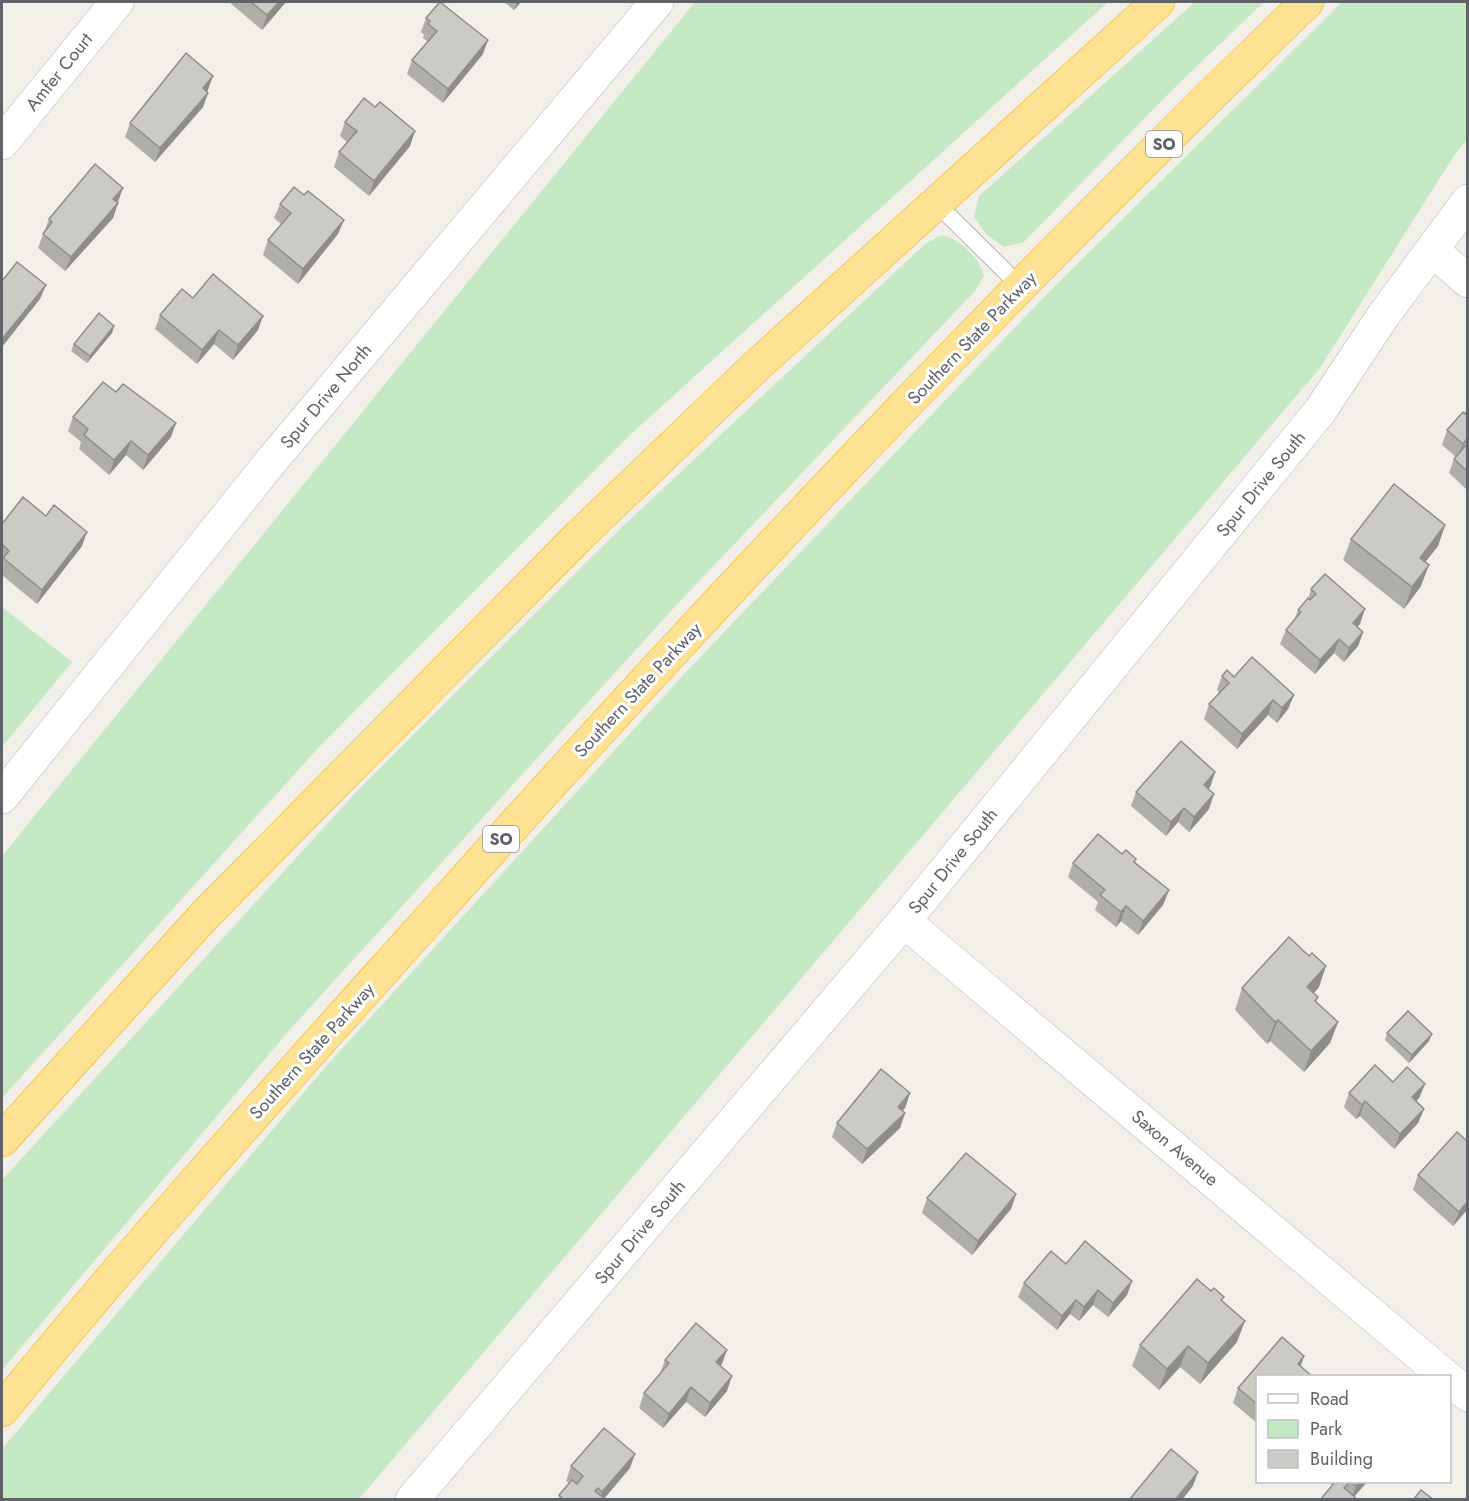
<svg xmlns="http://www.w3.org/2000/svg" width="1469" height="1501" font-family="Jost,sans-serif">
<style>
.green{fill:#c5e8c5}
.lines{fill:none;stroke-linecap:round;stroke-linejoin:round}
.lane-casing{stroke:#b5b8bc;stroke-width:18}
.street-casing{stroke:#b5b8bc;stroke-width:34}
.secondary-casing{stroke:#b6babf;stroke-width:34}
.highway-casing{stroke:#f9ab00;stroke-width:34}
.lane{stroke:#fff;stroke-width:16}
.street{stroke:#fff;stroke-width:33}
.secondary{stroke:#fff;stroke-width:33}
.highway{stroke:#fde293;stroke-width:33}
.wall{fill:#afaea9}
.shaded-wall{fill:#8f8d8a}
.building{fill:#cccac5;stroke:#8f8d8a;stroke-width:1.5}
.labels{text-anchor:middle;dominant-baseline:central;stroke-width:6;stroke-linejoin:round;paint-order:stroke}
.shield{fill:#fff;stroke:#8f9295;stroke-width:1.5}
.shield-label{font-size:16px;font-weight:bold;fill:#5f6368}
.street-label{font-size:18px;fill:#5f6368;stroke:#fff}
</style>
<rect width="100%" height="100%" fill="#f1efe8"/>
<!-- green -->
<g class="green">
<polygon points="695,2 1108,2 631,434 320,746 2,1098 2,856"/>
<polygon points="1195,2 1264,2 1172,90 1024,242 1004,247 986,234 974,217 979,196"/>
<polygon points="1342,2 1467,2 1467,140 1455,154 1320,368 359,1499 2,1499 2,1449 328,1064 686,672 1046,295"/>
<path d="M942 235C961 240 979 257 984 276L975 291 683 598 293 1026 2 1370V1180L359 789 622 527 925 244Z"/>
<polygon points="2,607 72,662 2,747"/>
</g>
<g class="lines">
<!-- lane casing -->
<g class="lane-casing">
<polyline id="lane" points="937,204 1021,287"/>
</g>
<!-- street casing -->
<g class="street-casing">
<g id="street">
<polyline points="2,143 117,2"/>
<polyline points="1432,250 1468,281"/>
</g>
</g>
<!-- secondary casing -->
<g class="secondary-casing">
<g id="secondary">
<polyline points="2,797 273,459 657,2"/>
<polyline points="904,921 1445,1376"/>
<polyline points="1450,1380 1468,1395"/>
<polyline points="412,1500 904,921 1320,411 1383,316 1468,201"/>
</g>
</g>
<!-- highway casing -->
<g class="highway-casing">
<g id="highway">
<polyline points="2,1140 204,916 578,537 751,371 1158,2"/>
<path d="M2 1410C139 1241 287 1078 433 915 714 601 1004 294 1307 2"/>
</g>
</g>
<!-- lane -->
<use href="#lane" class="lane"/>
<!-- street -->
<use href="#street" class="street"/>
<!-- secondary -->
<use href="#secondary" class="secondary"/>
<!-- highway -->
<use href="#highway" class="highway"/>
</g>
<!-- wall -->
<g class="wall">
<polygon points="229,2 286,2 262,30"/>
<polygon points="504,2 521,2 514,10"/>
<polygon points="426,18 483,54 443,103 407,74 412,60 428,42 423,38 424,35 421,32"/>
<polygon points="208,90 207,92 208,93 203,107 155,162 125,137 130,123"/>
<polygon points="345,122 410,146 369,196 334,167 339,152 347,142 340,136"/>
<polygon points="304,195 338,234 298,284 263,255 268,240 281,224 274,218 280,204"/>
<polygon points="117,202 118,203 113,218 65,271 38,248 49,219"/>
<polygon points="193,298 258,330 233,360 214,344 197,364 155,329 160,315"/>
<polygon points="114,326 112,333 87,363 71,351 74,344"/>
<polygon points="1467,411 1467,487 1466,489 1449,473 1454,459 1456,457 1442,445 1447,430"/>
<polygon points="73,417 171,437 143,470 126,455 109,475 79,449 81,442 68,431"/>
<polygon points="2,524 82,546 37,604 2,575"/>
<polygon points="1445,525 1438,546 1425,562 1421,586 1404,609 1343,560 1351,539"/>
<polygon points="1311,589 1360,624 1357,626 1363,632 1358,646 1344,662 1334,653 1315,674 1280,644 1286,630 1294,620 1298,610 1308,599"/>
<polygon points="1222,676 1234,677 1294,695 1288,709 1277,723 1268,715 1237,749 1204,719 1209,704 1219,693 1217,690"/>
<polygon points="1215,772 1210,787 1208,789 1209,809 1189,832 1178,822 1166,836 1131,806 1136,792"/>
<polygon points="1122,854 1135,862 1169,890 1163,905 1138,935 1121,921 1116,927 1095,910 1098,902 1068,877 1073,863"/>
<polygon points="1319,987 1314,993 1318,997 1316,1002 1338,1022 1330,1043 1304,1072 1270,1041 1267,1044 1235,1010 1242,988"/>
<polygon points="1387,1033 1429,1041 1409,1063 1385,1040"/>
<polygon points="1393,1082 1425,1084 1419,1098 1416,1102 1424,1109 1418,1123 1394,1149 1360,1116 1356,1119 1344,1107 1349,1093"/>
<polygon points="910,1093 905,1108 902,1111 905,1113 900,1128 862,1164 832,1137 837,1123"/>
<polygon points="1418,1175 1467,1210 1453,1226 1413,1190"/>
<polygon points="1016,1194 1011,1209 972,1255 922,1213 927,1198"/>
<polygon points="1066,1264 1132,1281 1127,1295 1108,1317 1093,1305 1079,1321 1070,1314 1057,1330 1018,1297 1024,1283"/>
<polygon points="1222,1301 1237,1342 1200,1384 1180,1367 1159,1390 1132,1366 1140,1345"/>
<polygon points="1282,1337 1304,1356 1301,1366 1313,1377 1257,1377 1257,1423 1233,1403 1238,1388"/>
<polygon points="727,1350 720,1366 727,1391 705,1417 686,1402 663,1428 639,1408 644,1393 660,1374 665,1360"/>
<polygon points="571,1466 630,1468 604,1498 606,1500 558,1500 559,1495 569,1483 566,1481"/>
<polygon points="1327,1482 1367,1482 1354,1497 1332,1485"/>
</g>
<!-- shaded-wall -->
<g class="shaded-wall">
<polygon points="279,2 286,2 262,30 267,15"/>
<polygon points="517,2 521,2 514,10"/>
<polygon points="488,40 483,54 443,103 448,89"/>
<polygon points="213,76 208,90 198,103 203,88"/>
<polygon points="208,93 203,107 155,162 160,148"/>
<polygon points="415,131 410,146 369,196 374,181"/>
<polygon points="123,188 118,202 108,213 113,199"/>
<polygon points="118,203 113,218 65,271 71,257"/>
<polygon points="344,220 338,234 298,284 303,269"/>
<polygon points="46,285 40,299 2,347 2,339"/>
<polygon points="263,316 258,330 233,360 238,345"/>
<polygon points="114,326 112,333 87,363 90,356"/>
<polygon points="219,330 214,344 197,364 202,350"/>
<polygon points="176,423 171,437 143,470 148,455"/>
<polygon points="1466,440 1460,455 1457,458 1463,444"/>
<polygon points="131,441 126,455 109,475 114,460"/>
<polygon points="1445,525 1438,546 1412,579 1420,558"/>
<polygon points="87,532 82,546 37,604 42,590"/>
<polygon points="1429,565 1421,586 1404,609 1412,587"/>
<polygon points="1365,609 1360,624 1348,637 1353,623"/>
<polygon points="1363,632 1358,646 1344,662 1349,648"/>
<polygon points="1339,639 1334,653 1315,674 1320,660"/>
<polygon points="1294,695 1288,709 1277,723 1282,708"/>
<polygon points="1273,700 1268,715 1237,749 1242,734"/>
<polygon points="1215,772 1210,787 1199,800 1204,785"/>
<polygon points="1214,794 1209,809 1189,832 1194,817"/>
<polygon points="1184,808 1178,822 1166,836 1171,822"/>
<polygon points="1169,890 1163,905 1138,935 1143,921"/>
<polygon points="1126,906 1121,921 1116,927 1121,912"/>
<polygon points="1326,966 1319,987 1300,1009 1307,987"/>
<polygon points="1278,1020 1270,1041 1267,1044 1275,1022"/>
<polygon points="1338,1022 1330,1043 1304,1072 1311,1051"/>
<polygon points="1432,1034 1429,1041 1409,1063 1412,1055"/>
<polygon points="1425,1084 1419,1098 1406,1112 1412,1097"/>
<polygon points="910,1093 905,1108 892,1121 898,1107"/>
<polygon points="1365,1101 1360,1116 1356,1119 1362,1105"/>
<polygon points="1424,1109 1418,1123 1394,1149 1400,1134"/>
<polygon points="905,1113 900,1128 862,1164 867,1149"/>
<polygon points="1016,1194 1011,1209 972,1255 978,1241"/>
<polygon points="1467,1202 1467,1210 1453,1226 1459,1212"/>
<polygon points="1132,1281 1127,1295 1108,1317 1113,1303"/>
<polygon points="1098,1290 1093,1305 1079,1321 1084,1307"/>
<polygon points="1076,1300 1070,1314 1057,1330 1062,1316"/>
<polygon points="1245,1321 1237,1342 1200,1384 1208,1363"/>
<polygon points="1188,1346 1180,1367 1159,1390 1167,1369"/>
<polygon points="727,1350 722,1364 711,1377 716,1362"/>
<polygon points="1304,1356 1299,1371 1298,1364"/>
<polygon points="732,1376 727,1391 705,1417 710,1403"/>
<polygon points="691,1387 686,1402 663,1428 669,1414"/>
<polygon points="635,1454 630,1468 603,1500 600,1500 602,1492"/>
<polygon points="1198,1472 1193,1486 1182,1500 1175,1500"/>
<polygon points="1360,1482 1367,1482 1351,1500 1356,1486"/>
</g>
<!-- building -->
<g class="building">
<polygon points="251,2 279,2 267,15"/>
<polygon points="440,2 488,40 448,89 412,60 437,31 428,24 430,21 426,18"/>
<polygon points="186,53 213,76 203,88 208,93 160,148 130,123"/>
<polygon points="364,98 375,107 380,102 415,131 374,181 339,152 357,131 345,122"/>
<polygon points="95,164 123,188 113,199 118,203 71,257 43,234 52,222 49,219"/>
<polygon points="294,187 304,195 308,191 344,220 303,269 268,240 291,213 280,204"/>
<polygon points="17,262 46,285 2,339 2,281"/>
<polygon points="213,274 263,316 238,345 219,330 202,350 160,315 182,289 193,298"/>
<polygon points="99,313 114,326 90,356 74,344"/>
<polygon points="103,382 116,392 123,384 176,423 148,455 131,441 114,460 84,435 88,429 73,417"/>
<polygon points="1467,411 1467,442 1466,440 1463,444 1447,430 1463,412 1465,414"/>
<polygon points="1467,444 1467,471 1454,459"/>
<polygon points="1394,484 1445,525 1420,558 1429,565 1412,587 1351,539"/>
<polygon points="23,497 46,516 54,505 87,532 42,590 3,558 9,551 2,544 2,524"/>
<polygon points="1325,574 1365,609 1353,623 1363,632 1349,648 1339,639 1320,660 1286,630 1301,612 1298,610 1308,598 1310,600 1316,594 1311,589"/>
<polygon points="1252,657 1294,695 1282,708 1273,700 1242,734 1209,704 1229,683 1222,676 1227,670 1234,677"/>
<polygon points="1181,741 1215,772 1204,785 1214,794 1194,817 1184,808 1171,822 1136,792"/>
<polygon points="1098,834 1122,854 1126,850 1136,859 1134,862 1169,890 1143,921 1126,906 1121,912 1100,895 1105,890 1073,863"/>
<polygon points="1289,937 1309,956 1312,953 1326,966 1307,987 1318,997 1315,1001 1338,1022 1311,1051 1278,1020 1275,1022 1242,988"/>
<polygon points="1408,1011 1432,1034 1412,1055 1387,1033"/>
<polygon points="1375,1065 1393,1082 1407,1067 1425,1084 1412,1097 1424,1109 1400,1134 1365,1101 1362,1105 1349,1093"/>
<polygon points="881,1069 910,1093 898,1107 905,1113 867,1149 837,1123"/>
<polygon points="1457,1132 1467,1141 1467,1202 1459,1212 1418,1175"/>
<polygon points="966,1153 1016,1194 978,1241 927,1198"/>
<polygon points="1085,1241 1132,1281 1113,1303 1098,1290 1084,1307 1076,1300 1062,1316 1024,1283 1051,1251 1066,1264"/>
<polygon points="1197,1279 1211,1291 1214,1288 1224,1297 1221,1300 1245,1321 1208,1363 1188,1346 1167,1369 1140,1345"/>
<polygon points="696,1323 727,1350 716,1362 732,1376 710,1403 691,1387 669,1414 644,1393 669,1363 665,1360"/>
<polygon points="1282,1337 1304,1356 1298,1364 1313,1377 1257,1377 1257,1404 1238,1388"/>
<polygon points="604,1428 635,1454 602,1492 598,1488 595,1491 606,1500 564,1500 559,1495 572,1480 577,1484 583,1476 571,1466"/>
<polygon points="1171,1449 1198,1472 1175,1500 1129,1500"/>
<polygon points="1335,1482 1350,1482 1344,1488 1355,1497 1352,1500 1320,1500"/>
<polygon points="1351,1482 1360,1482 1356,1486"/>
<polygon points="1421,1490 1434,1500 1413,1500"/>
</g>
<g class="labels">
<!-- shield labels -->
<g class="shield">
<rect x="1146" y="131" width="36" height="26" rx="4.5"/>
<rect x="483" y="826" width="36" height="26" rx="4.5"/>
</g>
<g class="shield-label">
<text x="1164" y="144">SO</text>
<text x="501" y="839">SO</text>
</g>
<!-- street labels -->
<g class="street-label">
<text transform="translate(59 72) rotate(-51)">Amfer Court</text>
<text transform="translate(972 338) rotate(-46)">Southern State Parkway</text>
<text transform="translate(326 396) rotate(-50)">Spur Drive North</text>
<text transform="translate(1261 484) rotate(-51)">Spur Drive South</text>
<text transform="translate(638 690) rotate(-47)">Southern State Parkway</text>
<text transform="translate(953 861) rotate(-51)">Spur Drive South</text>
<text transform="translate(312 1051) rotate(-48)">Southern State Parkway</text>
<text transform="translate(1175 1148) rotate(40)">Saxon Avenue</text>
<text transform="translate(640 1232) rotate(-50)">Spur Drive South</text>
</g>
</g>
<!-- border -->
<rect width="1469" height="1501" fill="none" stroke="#5f6368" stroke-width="6"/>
<!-- legend -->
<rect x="1256" y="1375" width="195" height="108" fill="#ffffff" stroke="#bfc1c3" stroke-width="1.5"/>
<rect x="1268" y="1394" width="30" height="9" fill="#ffffff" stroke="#bfc1c3" stroke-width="1.5"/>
<text x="1310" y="1405" font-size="18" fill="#5f6368">Road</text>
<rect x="1268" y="1420" width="30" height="18" fill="#c5e8c5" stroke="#bfc1c3" stroke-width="1.5"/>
<text x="1310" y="1435" font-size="18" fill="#5f6368">Park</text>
<rect x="1268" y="1450" width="30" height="18" fill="#cccac5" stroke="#bfc1c3" stroke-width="1.5"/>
<text x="1310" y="1465" font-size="18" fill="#5f6368">Building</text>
</svg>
